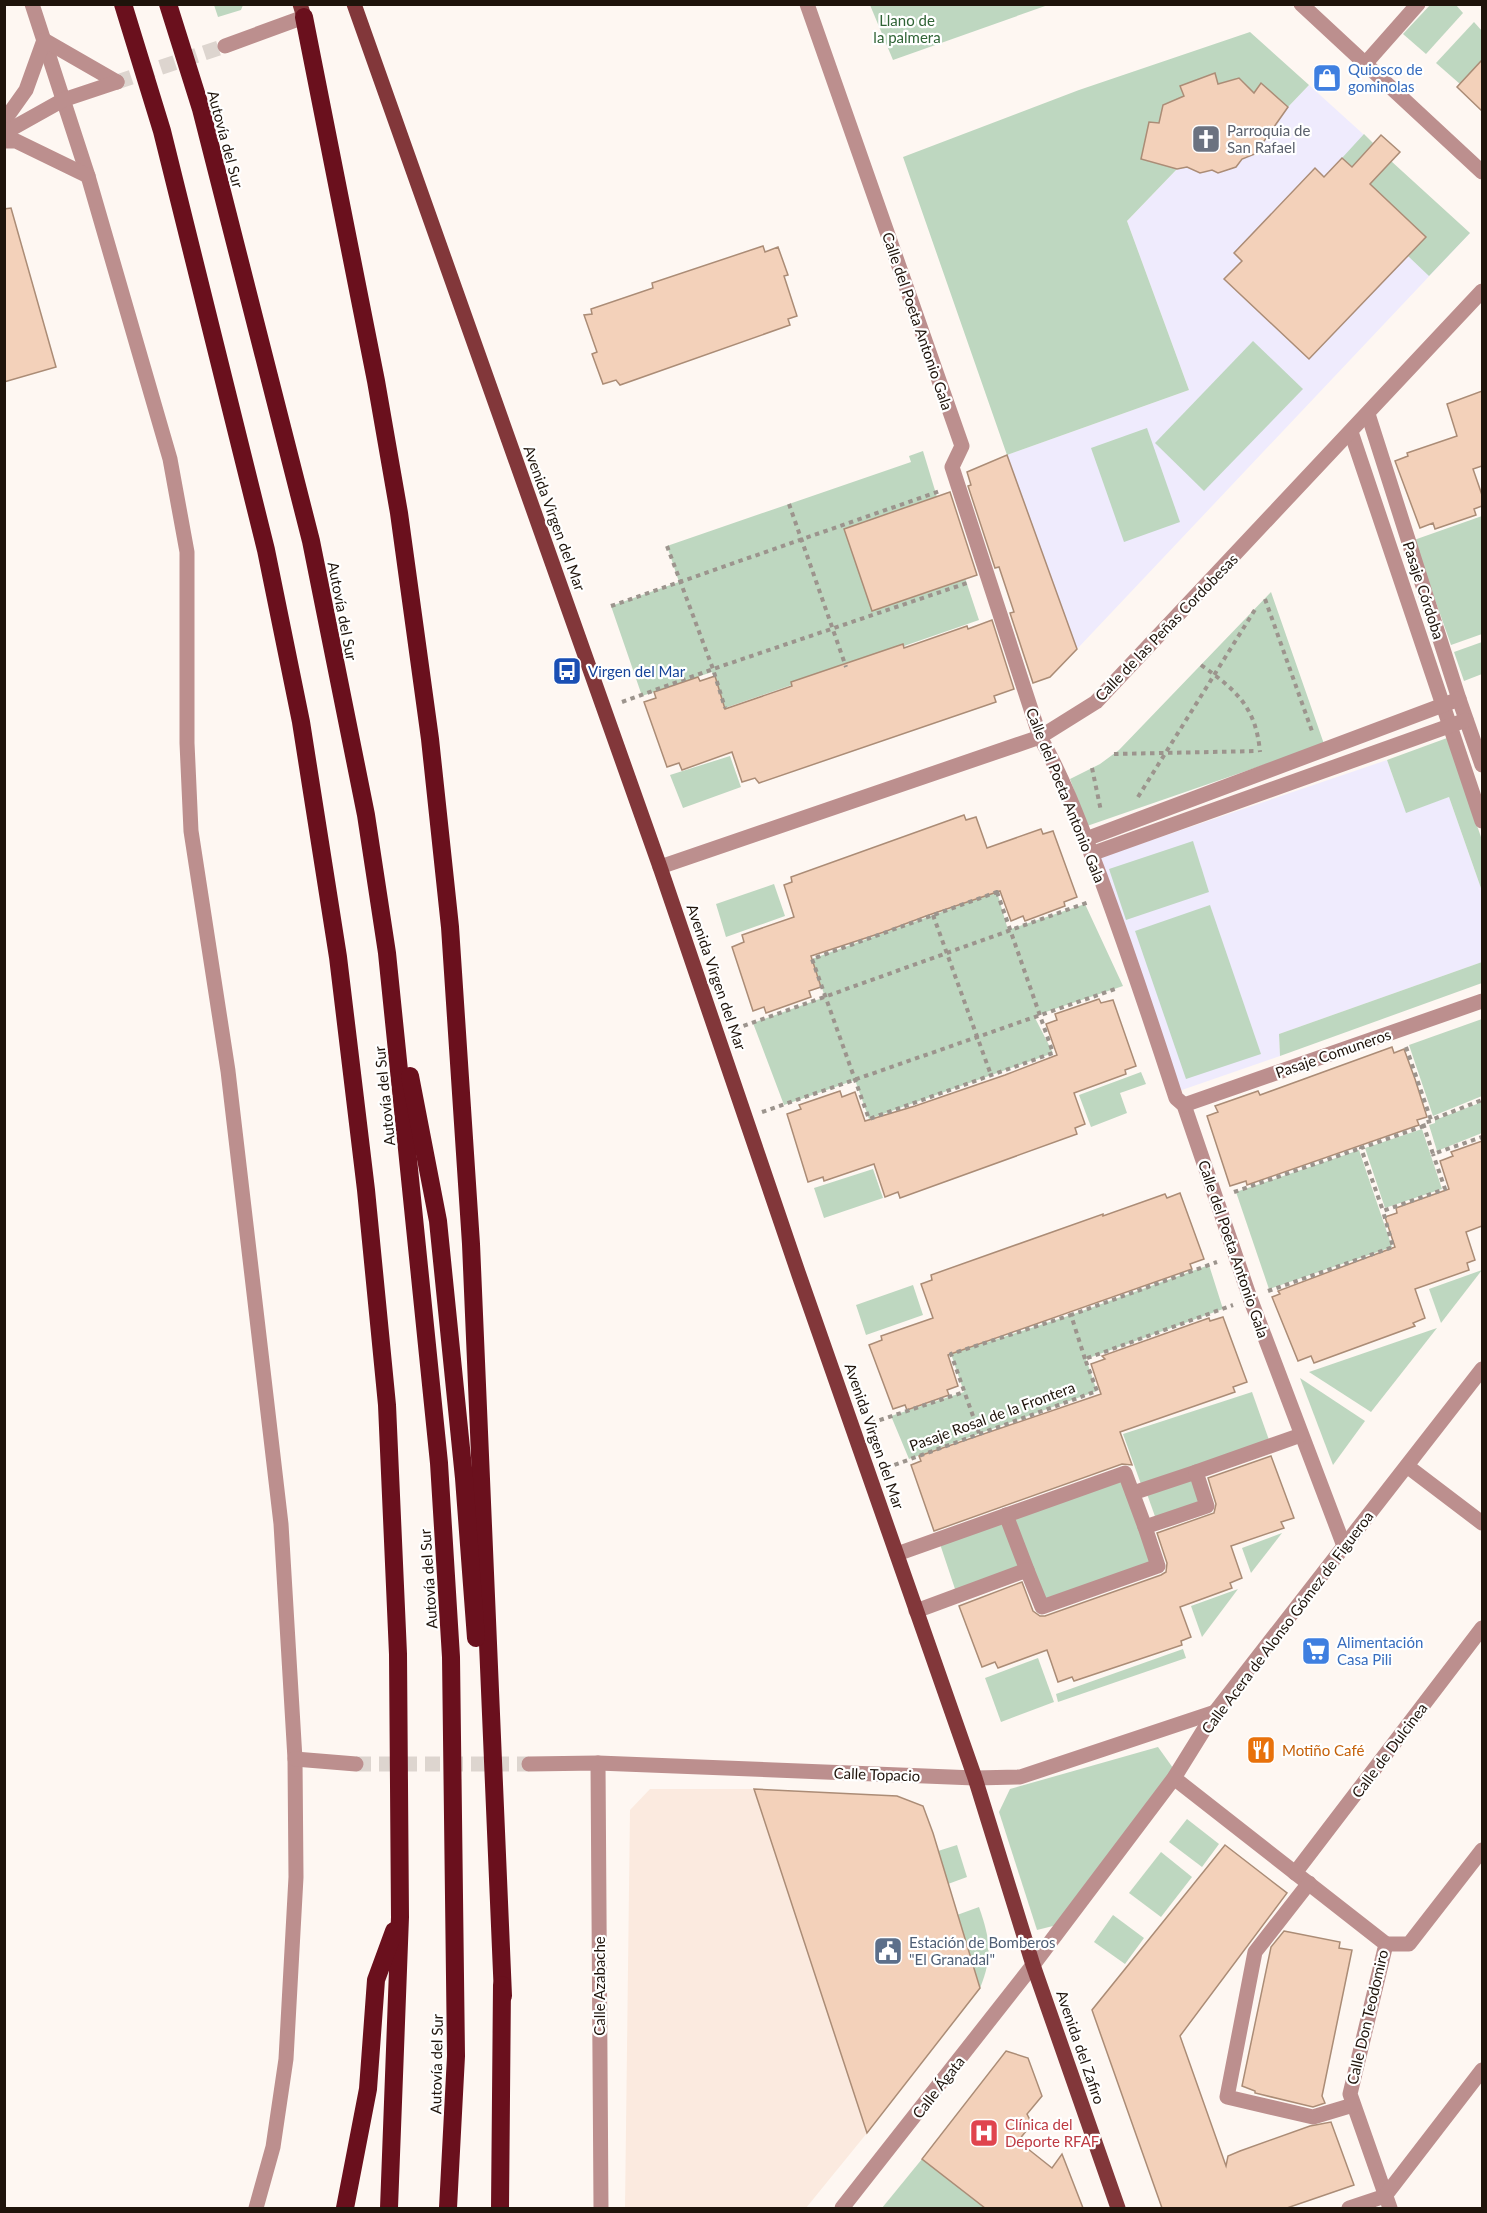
<svg xmlns="http://www.w3.org/2000/svg" width="1487" height="2213" font-family="Lato,sans-serif">
<style>
.built{fill:#fbeadf}
.education{fill:#efebfd}
.green{fill:#bed7c0}
.building{fill:#f3d1ba;stroke:#ab8c76;stroke-width:1.5}
.lines{fill:none;stroke-linecap:round;stroke-linejoin:round}
.minor-tunnel{stroke:#ddd5cf;stroke-width:15;stroke-dasharray:15 8;stroke-linecap:butt}
.path{stroke:#9c948d;stroke-width:4;stroke-dasharray:4.5 4.5;stroke-linecap:butt}
.minor{stroke:#bc8f8e;stroke-width:15}
.major{stroke:#82373a;stroke-width:15}
.highway{stroke:#6a101d;stroke-width:18}
.labels{text-anchor:middle;dominant-baseline:central;stroke-width:4.5;stroke-linejoin:round;paint-order:stroke}
.park-label{font-size:15px;fill:#306436;stroke:#fff}
.shop-label{font-size:15px;fill:#366cbe;stroke:#fff;text-anchor:start}
.worship-label{font-size:15px;fill:#5b616d;stroke:#fff;text-anchor:start}
.street-label{font-size:15px;fill:#1f140b;stroke:#fff}
.transit-label{font-size:15px;fill:#164399;stroke:#fff;text-anchor:start}
.food-label{font-size:15px;fill:#c56008;stroke:#fff;text-anchor:start}
.service-label{font-size:15px;fill:#4e5e75;stroke:#fff;text-anchor:start}
.health-label{font-size:15px;fill:#be3a42;stroke:#fff;text-anchor:start}
</style>
<rect width="100%" height="100%" fill="#fef7f2"/>
<!-- built -->
<polygon class="built" points="650,1789 754,1789 867,2133 806,2208 625,2208 630,1810"/>
<!-- education -->
<g class="education">
<polygon points="1309,85 1373,143 1362,155 1380,172 1470,233 1077,649 1007,455 1189,390 1127,221 1177,169 1187,167 1200,173 1212,170 1219,173 1236,167 1242,159 1255,154 1288,107"/>
<polygon points="1387,760 1406,812 1449,797 1482,891 1482,962 1279,1034 1280,1056 1179,1091 1099,858"/>
</g>
<!-- green -->
<g class="green">
<polygon points="1431,4 1456,5 1463,13 1426,54 1403,34"/>
<polygon points="214,5 214,4 243,5 241,10 218,17"/>
<polygon points="870,5 1048,5 893,60"/>
<polygon points="1474,22 1482,31 1482,60 1460,84 1436,63"/>
<polygon points="1250,32 1309,85 1288,107 1261,84 1254,93 1239,78 1218,84 1215,74 1180,86 1184,96 1163,105 1159,123 1149,123 1177,169 1127,221 1189,390 1007,455 903,157 1079,90"/>
<polygon points="1364,134 1373,143 1363,155 1391,161 1470,233 1429,276 1408,256 1426,237 1342,158"/>
<polygon points="1253,341 1303,389 1204,491 1155,443"/>
<polygon points="1147,428 1180,522 1124,542 1091,448"/>
<polygon points="923,451 937,497 844,529 872,610 965,578 979,620 725,708 712,672 642,696 611,606 679,582 667,546 911,462 909,456"/>
<polygon points="1482,516 1482,634 1451,645 1414,540"/>
<polygon points="1271,592 1324,744 1087,826 1070,779 1100,764 1119,750"/>
<polygon points="1482,642 1482,674 1464,681 1454,652"/>
<polygon points="1447,738 1482,840 1482,891 1449,797 1406,813 1387,760"/>
<polygon points="730,756 741,787 683,808 670,775"/>
<polygon points="1193,841 1209,892 1126,920 1109,869"/>
<polygon points="774,884 785,916 726,937 716,904"/>
<polygon points="997,892 1008,930 1085,904 1123,986 1034,1016 1053,1053 869,1119 855,1080 784,1105 753,1023 825,997 812,959"/>
<polygon points="1210,905 1261,1054 1186,1079 1135,931"/>
<polygon points="1482,962 1482,983 1280,1056 1279,1034"/>
<polygon points="1482,1019 1482,1096 1433,1116 1409,1045"/>
<polygon points="1141,1072 1146,1084 1120,1093 1127,1113 1091,1127 1079,1095"/>
<polygon points="1482,1102 1482,1133 1437,1151 1429,1125 1435,1123 1435,1120"/>
<polygon points="1422,1129 1442,1189 1385,1208 1365,1148"/>
<polygon points="1359,1150 1392,1247 1269,1289 1236,1192"/>
<polygon points="873,1169 883,1198 824,1218 814,1188"/>
<polygon points="1209,1265 1223,1309 1086,1359 1097,1391 909,1459 891,1416 964,1392 951,1354 1071,1315"/>
<polygon points="1482,1270 1441,1323 1429,1289"/>
<polygon points="913,1285 923,1315 866,1335 856,1305"/>
<polygon points="1437,1328 1371,1412 1309,1372"/>
<polygon points="1300,1378 1365,1421 1333,1465"/>
<polygon points="1252,1392 1269,1440 1142,1487 1123,1434"/>
<polygon points="1123,1476 1154,1563 1045,1603 1014,1516"/>
<polygon points="1194,1477 1204,1504 1157,1522 1147,1494"/>
<polygon points="1005,1518 1022,1568 956,1592 939,1541"/>
<polygon points="1282,1533 1251,1573 1242,1548"/>
<polygon points="1238,1589 1202,1637 1191,1606"/>
<polygon points="1183,1649 1186,1658 1058,1702 1056,1694"/>
<polygon points="1038,1658 1054,1702 1001,1722 985,1678"/>
<polygon points="1158,1747 1173,1768 1061,1924 1037,1930 999,1812 1010,1789"/>
<polygon points="1187,1819 1219,1844 1202,1867 1169,1842"/>
<polygon points="957,1845 967,1877 948,1884 938,1851"/>
<polygon points="1161,1852 1192,1877 1161,1917 1129,1893"/>
<path d="M979 1907C990 1939 993 1956 980 1988L957 1915Z"/>
<polygon points="1113,1915 1144,1938 1125,1964 1094,1942"/>
<polygon points="922,2159 985,2208 882,2208"/>
</g>
<!-- building -->
<g class="building">
<polygon points="1482,60 1482,111 1457,87"/>
<polygon points="1215,73 1218,84 1239,78 1254,93 1261,83 1288,107 1255,154 1242,159 1236,167 1218,173 1212,170 1200,173 1187,167 1177,169 1141,159 1149,122 1159,123 1163,105 1184,96 1180,86"/>
<polygon points="1381,135 1400,152 1370,184 1426,237 1309,359 1224,279 1242,261 1234,253 1315,168 1324,177 1342,158 1352,167"/>
<polygon points="11,208 56,367 4,382 4,209"/>
<polygon points="763,246 765,252 778,247 788,275 784,276 797,316 788,319 790,325 620,385 616,380 603,384 592,354 597,352 584,315 592,314 591,309 653,288 652,283"/>
<polygon points="1482,391 1482,466 1473,469 1482,495 1482,506 1474,509 1476,515 1435,529 1433,523 1420,528 1395,461 1408,456 1407,453 1457,436 1447,404"/>
<polygon points="1007,455 1077,649 1050,677 1033,683 1010,613 1014,612 999,567 995,568 968,486 971,485 967,472"/>
<polygon points="950,492 977,575 872,611 844,529"/>
<polygon points="992,620 1014,689 994,696 996,702 759,783 755,778 742,782 732,752 682,770 679,763 667,767 644,702 656,698 654,692 698,677 700,681 715,676 725,709 792,686 791,682 903,644 904,648 967,626 968,629"/>
<polygon points="964,815 966,820 976,817 987,848 1041,829 1043,834 1053,831 1077,897 1064,902 1065,906 1025,921 1023,916 1011,921 1000,891 926,916 884,932 811,956 821,987 809,991 811,997 766,1013 764,1007 753,1011 732,947 744,942 742,935 794,917 784,885 792,882 791,877"/>
<polygon points="1099,999 1101,1003 1113,1000 1136,1066 1125,1070 1126,1074 1074,1093 1085,1124 1075,1128 1077,1134 900,1198 898,1192 885,1197 874,1164 824,1181 823,1177 808,1182 787,1114 801,1109 799,1105 840,1091 842,1097 855,1092 865,1121 915,1106 1005,1075 1057,1055 1046,1024 1057,1020 1055,1014"/>
<polygon points="1392,1047 1394,1053 1404,1049 1415,1079 1427,1117 1417,1120 1419,1125 1247,1185 1246,1181 1230,1186 1207,1116 1218,1112 1215,1106 1258,1091 1260,1095"/>
<polygon points="1482,1141 1482,1226 1466,1232 1475,1260 1467,1263 1469,1270 1415,1289 1425,1318 1413,1323 1415,1326 1314,1363 1311,1356 1298,1361 1272,1297 1280,1294 1278,1291 1395,1247 1385,1217 1397,1213 1396,1208 1449,1189 1440,1161 1453,1156 1451,1152"/>
<polygon points="1180,1193 1204,1259 1190,1264 1192,1269 948,1355 958,1386 947,1390 949,1395 907,1410 905,1405 893,1409 869,1345 882,1340 881,1336 933,1318 921,1284 932,1280 931,1275 1103,1214 1103,1216 1165,1194 1167,1198"/>
<polygon points="1223,1317 1247,1382 1233,1387 1235,1392 1120,1432 1132,1465 1122,1464 934,1531 911,1465 921,1461 919,1456 1101,1394 1091,1364 1105,1359 1102,1356 1209,1318 1210,1321"/>
<polygon points="1271,1456 1294,1518 1281,1522 1284,1528 1231,1546 1242,1578 1230,1583 1232,1588 1180,1607 1191,1637 1181,1641 1182,1645 1074,1681 1072,1677 1058,1682 1047,1650 998,1668 995,1662 982,1667 959,1606 1022,1582 1033,1611 1040,1616 1045,1616 1161,1575 1166,1572 1167,1563 1157,1533 1214,1513 1216,1504 1208,1478"/>
<polygon points="754,1789 897,1796 923,1806 933,1833 980,1988 867,2133"/>
<polygon points="1225,1845 1287,1893 1180,2036 1226,2166 1228,2156 1240,2151 1310,2126 1331,2122 1354,2185 1287,2208 1162,2208 1092,2010"/>
<polygon points="1284,1931 1340,1942 1339,1948 1352,1950 1322,2096 1325,2103 1313,2107 1255,2093 1255,2091 1242,2086 1271,1947"/>
<polygon points="1006,2051 1028,2058 1042,2096 1027,2114 1032,2124 1018,2141 1052,2168 1062,2154 1083,2208 985,2208 922,2159"/>
</g>
<g class="lines">
<!-- minor-tunnel -->
<g class="minor-tunnel">
<polyline points="117,82 225,46"/>
<polyline points="356,1764 529,1764"/>
</g>
<!-- path -->
<g class="path">
<polyline points="789,504 846,667"/>
<polyline points="667,546 713,669 725,708"/>
<polyline points="1265,599 1313,734"/>
<polyline points="611,606 940,491"/>
<path d="M1201 665C1236 690 1256 707 1260 752"/>
<polyline points="622,702 713,669 970,582"/>
<polyline points="1114,754 1258,751"/>
<polyline points="1092,768 1101,811"/>
<polyline points="1138,797 1256,608"/>
<polygon points="997,892 1053,1053 869,1119 812,959"/>
<polyline points="933,915 991,1075"/>
<polyline points="735,1029 1089,902"/>
<polyline points="1406,1047 1431,1120 1482,1100"/>
<polyline points="762,1112 1118,988"/>
<polyline points="1431,1121 1423,1123 1433,1154 1482,1137"/>
<polyline points="1424,1126 1361,1148 1383,1211 1445,1189 1433,1154"/>
<polyline points="1234,1192 1361,1148"/>
<polyline points="1268,1291 1393,1247 1383,1211"/>
<polyline points="1085,1359 1071,1315 1217,1262"/>
<polyline points="871,1423 964,1392"/>
<polyline points="979,1433 951,1354 1071,1315"/>
<polyline points="886,1468 1097,1391 1085,1359 1233,1305"/>
</g>
<!-- minor -->
<g class="minor">
<polyline points="32,4 88,176 170,459 187,552 187,743 191,831 228,1071 281,1524 295,1759 296,1877 286,2059 273,2147 256,2208"/>
<path d="M807 4 962 446 952 467 1040 737C1065 781 1082 829 1100 876 1127 950 1152 1024 1176 1098L1184 1105 1250 1298 1344 1546"/>
<polyline points="1301,4 1482,172"/>
<polyline points="225,46 304,17"/>
<polyline points="1365,64 1418,4"/>
<polyline points="4,121 26,90 44,40 117,82"/>
<polyline points="4,133 63,100 117,82"/>
<polyline points="4,141 16,141 88,176"/>
<polyline points="1368,414 1459,699 1482,765"/>
<polyline points="1351,432 1482,821"/>
<polyline points="1086,839 1459,699"/>
<polyline points="1091,854 1466,720"/>
<polyline points="660,867 1040,737 1096,702 1482,291"/>
<polyline points="1184,1105 1482,1001"/>
<polyline points="1407,1466 1482,1523"/>
<polyline points="1133,1493 1196,1472"/>
<polyline points="1006,1515 1027,1570"/>
<polyline points="897,1554 1125,1473 1145,1527"/>
<polyline points="916,1611 1027,1570 1042,1607 1158,1566 1145,1527 1207,1506 1196,1472 1301,1435"/>
<polyline points="295,1759 356,1764"/>
<polyline points="598,1763 601,2208"/>
<polyline points="529,1764 598,1763 975,1778 1020,1777 1215,1712"/>
<polyline points="1174,1778 1386,1944 1350,2094 1390,2208"/>
<polyline points="1295,1873 1482,1628"/>
<polyline points="1309,1883 1255,1952 1227,2097 1313,2117 1353,2105"/>
<polyline points="1386,1944 1409,1944 1482,1850"/>
<polyline points="842,2208 1033,1965 1174,1778 1215,1712 1482,1369"/>
<polyline points="1349,2208 1385,2196 1482,2070"/>
</g>
<!-- major -->
<g class="major">
<polyline points="300,4 304,17"/>
<polyline points="354,4 660,867 799,1275 975,1778 1033,1965 1118,2208"/>
</g>
<!-- highway -->
<g class="highway">
<polyline points="123,4 162,131 266,550 301,722 338,957 366,1190 387,1405 398,1654 400,1917 389,2208"/>
<polyline points="168,4 201,109 311,541 366,815 387,953 439,1463 451,1657 456,2056 448,2208"/>
<polyline points="304,17 376,381 399,513 430,739 450,927 471,1244 503,1996"/>
<polyline points="410,1076 438,1221 464,1478 476,1638"/>
<polyline points="345,2208 368,2089 376,1980 394,1931"/>
<polyline points="500,2208 502,1985"/>
</g>
</g>
<!-- icons -->
<defs>
<g id="shop-square" transform="scale(1.5)"><rect x="-9" y="-9" width="18" height="18" rx="4" fill="#3f7fe0" stroke="#fff"/><path d="M-5-2.5h2.3a2.7 3.5 0 0 1 5.4 0H5L5.5 6h-11ZM-1.5-2.5h3a1.5 2.3 0 0 0-3 0Z" fill="#fff"/></g>
<g id="church-square" transform="scale(1.5)"><rect x="-9" y="-9" width="18" height="18" rx="4" fill="#6b7280" stroke="#fff"/><path d="M-1.2-6h2.4v3.5h3.3v2.4h-3.3V6h-2.4V-.1h-3.3v-2.4h3.3Z" fill="#fff"/></g>
<g id="bus-square" transform="scale(1.5)"><rect x="-9" y="-9" width="18" height="18" rx="4" fill="#1a4fb4" stroke="#fff"/><path d="M-5-6H5V4H4V6H2V4H-2V6H-4V4H-5ZM-3.5-4V0h7V-4ZM-3.5 1.2v1.5H-2V1.2ZM2 1.2v1.5H3.5V1.2Z" fill="#fff"/></g>
<g id="supermarket-square" transform="scale(1.5)"><rect x="-9" y="-9" width="18" height="18" rx="4" fill="#3f7fe0" stroke="#fff"/><path d="M-6-5.5h2.5l.6 2H6L4.5 2H-2.5L-4.4-4H-6ZM-1.5 3.2a1.3 1.3 0 1 0 .1 0ZM3 3.2a1.3 1.3 0 1 0 .1 0Z" fill="#fff"/></g>
<g id="restaurant-square" transform="scale(1.5)"><rect x="-9" y="-9" width="18" height="18" rx="4" fill="#e8710a" stroke="#fff"/><path d="M-5-6h1v4h1v-4h1v4h1v-4h1v5L-1.5 .5V6h-2V.5L-5-1ZM5-6V6H3V1.5H1.5Q1.5-4 5-6Z" fill="#fff"/></g>
<g id="civic-square" transform="scale(1.5)"><rect x="-9" y="-9" width="18" height="18" rx="4" fill="#5c6f8a" stroke="#fff"/><path d="M-.6-6.5H3V-4.5H.6V-3L4-1V1h2V6H-6V1h2V-1L-.6-3ZM-1.2 2.5V6h2.4V2.5Z" fill="#fff"/></g>
<g id="hospital-square" transform="scale(1.5)"><rect x="-9" y="-9" width="18" height="18" rx="4" fill="#e0444e" stroke="#fff"/><path d="M-5-5h3v3.5h4V-5h3V5h-3V1.5h-4V5h-3Z" fill="#fff"/></g>
</defs>
<g fill-rule="evenodd">
<use href="#shop-square" x="1327" y="78"/>
<use href="#church-square" x="1206" y="139"/>
<use href="#bus-square" x="567" y="671"/>
<use href="#supermarket-square" x="1316" y="1651"/>
<use href="#restaurant-square" x="1261" y="1750"/>
<use href="#civic-square" x="888" y="1951"/>
<use href="#hospital-square" x="984" y="2133"/>
</g>
<g class="labels">
<!-- park labels -->
<g class="park-label">
<text x="907" y="20">Llano de<tspan x="907" dy="17">la palmera</tspan></text>
</g>
<!-- shop labels -->
<g class="shop-label">
<text x="1348" y="69">Quiosco de<tspan x="1348" dy="17">gominolas</tspan></text>
<text x="1337" y="1642">Alimentación<tspan x="1337" dy="17">Casa Pili</tspan></text>
</g>
<!-- worship labels -->
<g class="worship-label">
<text x="1227" y="130">Parroquia de<tspan x="1227" dy="17">San Rafael</tspan></text>
</g>
<!-- street labels -->
<g class="street-label">
<text transform="translate(226 139) rotate(75)">Autovía del Sur</text>
<text transform="translate(918 321) rotate(71)">Calle del Poeta Antonio Gala</text>
<text transform="translate(555 518) rotate(70)">Avenida Virgen del Mar</text>
<text transform="translate(1424 590) rotate(72)">Pasaje Córdoba</text>
<text transform="translate(343 611) rotate(79)">Autovía del Sur</text>
<text transform="translate(1166 627) rotate(-46)">Calle de las Peñas Cordobesas</text>
<text transform="translate(1066 795) rotate(68)">Calle del Poeta Antonio Gala</text>
<text transform="translate(717 977) rotate(71)">Avenida Virgen del Mar</text>
<text transform="translate(1333 1053) rotate(-19)">Pasaje Comuneros</text>
<text transform="translate(384 1096) rotate(-96)">Autovía del Sur</text>
<text transform="translate(1234 1249) rotate(71)">Calle del Poeta Antonio Gala</text>
<text transform="translate(992 1416) rotate(-20)">Pasaje Rosal de la Frontera</text>
<text transform="translate(875 1436) rotate(71)">Avenida Virgen del Mar</text>
<text transform="translate(428 1579) rotate(-94)">Autovía del Sur</text>
<text transform="translate(1287 1622) rotate(-53)">Calle Acera de Alonso Gómez de Figueroa</text>
<text transform="translate(1389 1750) rotate(-53)">Calle de Dulcinea</text>
<text transform="translate(877 1774) rotate(2)">Calle Topacio</text>
<text transform="translate(599 1986) rotate(-90)">Calle Azabache</text>
<text transform="translate(1367 2017) rotate(-77)">Calle Don Teodomiro</text>
<text transform="translate(1081 2047) rotate(71)">Avenida del Zafiro</text>
<text transform="translate(436 2064) rotate(-89)">Autovía del Sur</text>
<text transform="translate(938 2087) rotate(-52)">Calle Ágata</text>
</g>
<!-- transit labels -->
<g class="transit-label">
<text x="588" y="671">Virgen del Mar</text>
</g>
<!-- food labels -->
<g class="food-label">
<text x="1282" y="1750">Motiño Café</text>
</g>
<!-- service labels -->
<g class="service-label">
<text x="909" y="1942">Estación de Bomberos<tspan x="909" dy="17">"El Granadal"</tspan></text>
</g>
<!-- health labels -->
<g class="health-label">
<text x="1005" y="2124">Clínica del<tspan x="1005" dy="17">Deporte RFAF</tspan></text>
</g>
</g>
<!-- border -->
<rect width="1487" height="2213" fill="none" stroke="#1f140b" stroke-width="12"/>
</svg>
